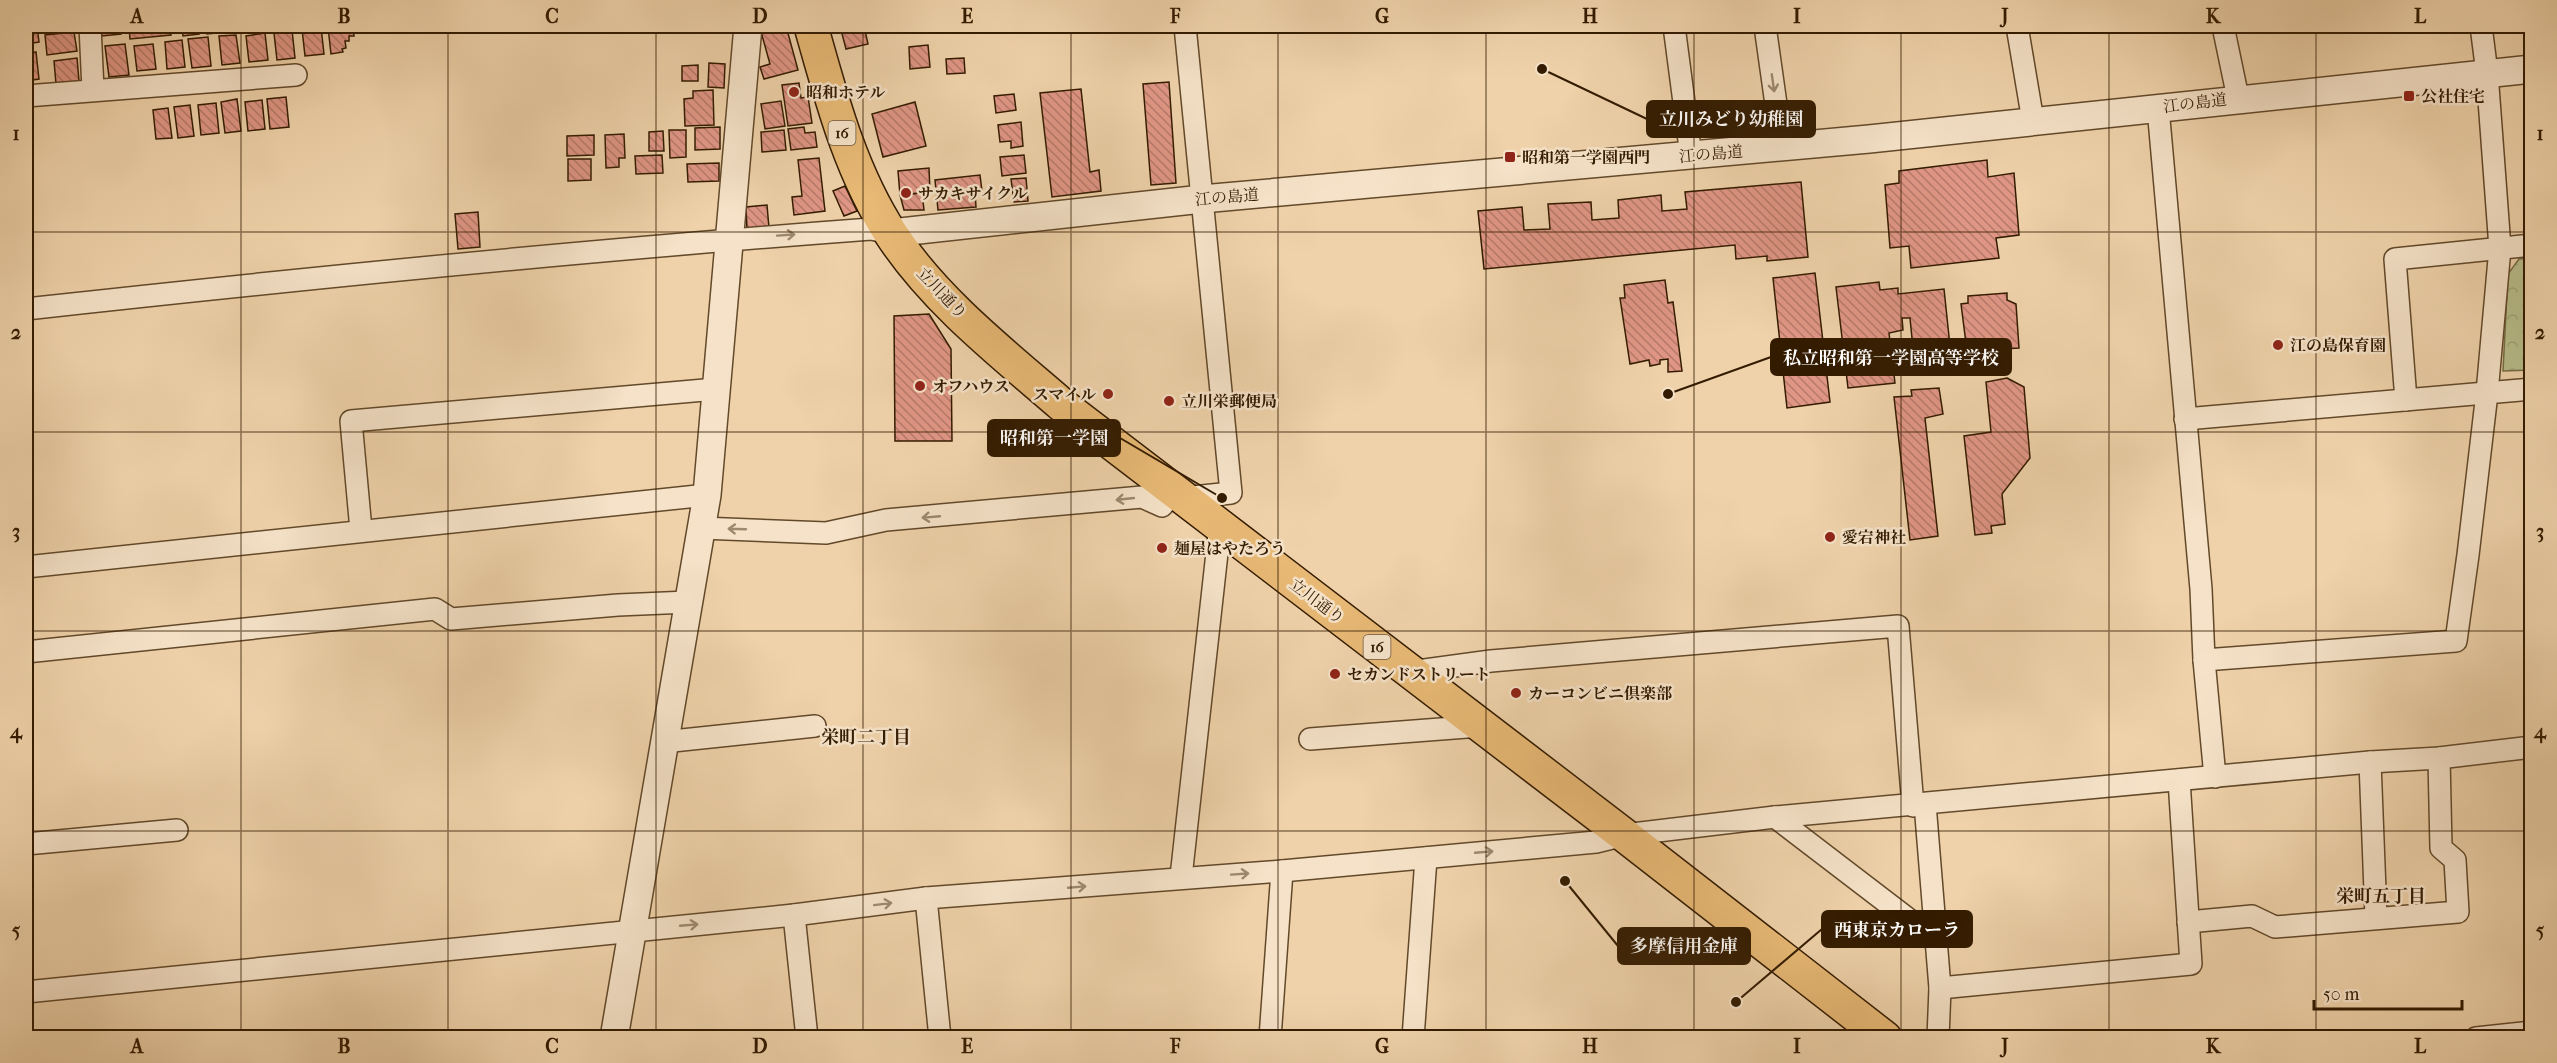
<svg xmlns="http://www.w3.org/2000/svg" width="2557" height="1063" font-family="'IM FELL French Canon','Noto Serif JP',serif">
<style>
.park{fill:url(#park-crowns);stroke:#756c45;stroke-width:1.5}
.building{fill:url(#building-back-hatch);stroke:#331b00;stroke-width:1.5}
.lines{fill:none;stroke-linecap:round;stroke-linejoin:round}
.minor-casing{stroke:#62492a;stroke-width:24}
.tertiary-casing{stroke:#62492a;stroke-width:30}
.primary-casing{stroke:#331b00;stroke-width:36}
.minor{stroke:#f5e2c8;stroke-width:21}
.tertiary{stroke:#f5e2c8;stroke-width:27}
.primary{stroke:#e8b975;stroke-width:33}
.oneway{stroke:#9e886e}
.grid{fill:none;stroke:#331b00;stroke-width:1.5;stroke-opacity:0.55}
.poi-dot{fill:#8f2418;stroke:#f5e2c8;stroke-width:2}
.labels{text-anchor:middle;dominant-baseline:central;stroke-width:5;stroke-linejoin:round;paint-order:stroke}
.shield{fill:#f5e2c8;stroke:#6d573c;stroke-width:1.5}
.shield-label{font-size:15px;font-weight:bold;fill:#331b00}
.poi-label{font-size:16px;font-weight:bold;fill:#331b00;stroke:#f5e2c8;text-anchor:start}
.street-label{font-size:16px;fill:#331b00;stroke:#f5e2c8}
.neighbourhood-label{font-size:18px;font-weight:bold;fill:#331b00;stroke:#f5e2c8}
.leader{fill:none;stroke:#331b00;stroke-width:2}
.callout-dot{fill:#331b00;stroke:#f5e2c8;stroke-width:2}
.callout{fill:#331b00;stroke:#331b00;stroke-width:2}
.callout-label{font-size:18px;text-anchor:middle;font-weight:bold;fill:#fff}
.neatline{fill:none;stroke:#331b00;stroke-width:2}
.grid-label{font-size:20px;text-anchor:middle;font-weight:bold;fill:#331b00}
</style>
<defs>
<pattern id="park-crowns" width="20" height="18" patternUnits="userSpaceOnUse" patternTransform="scale(1.5)"><rect width="20" height="18" fill="#b7bd8a"/><path d="M2 6a3 3 0 1 1 6 0M12 15a3 3 0 1 1 6 0" fill="none" stroke="#9ea275"/></pattern>
<pattern id="building-back-hatch" width="6" height="6" patternUnits="userSpaceOnUse" patternTransform="scale(1.5)"><rect width="6" height="6" fill="#e09685"/><path d="M-1 5l2 2M0 0l6 6M5-1l2 2" fill="none" stroke="#b67a6a"/></pattern>
</defs>
<rect width="100%" height="100%" fill="#efd2aa"/>
<filter id="stains"><feTurbulence type="fractalNoise" baseFrequency=".00333" numOctaves="4"/><feColorMatrix values="0 0 0 0 .2 0 0 0 0 .09 0 0 0 0 .02 0 0 0 .5 -.17"/></filter>
<radialGradient id="worn" r=".72"><stop offset=".6" stop-color="#630" stop-opacity="0"/><stop offset="1" stop-color="#630" stop-opacity=".3"/></radialGradient>
<!-- park -->
<polygon class="park" points="2531,258 2531,370 2503,371 2508,274 2519,259"/>
<!-- building -->
<g class="building">
<polygon points="26,26 37,26 39,42 26,44"/>
<polygon points="101,26 120,26 121,34 102,36"/>
<polygon points="170,26 171,35 130,39 129,27"/>
<polygon points="182,26 198,26 199,34 183,36"/>
<polygon points="206,26 226,26 226,32 207,34"/>
<polygon points="229,26 280,26 230,32"/>
<polygon points="353,26 354,36 349,36 349,41 345,41 346,48 342,49 343,52 331,54 328,27"/>
<polygon points="639,26 672,26 672,29 639,30"/>
<polygon points="768,26 786,26 798,70 764,79 760,67 770,64 760,28"/>
<polygon points="840,26 864,26 868,44 846,49"/>
<polygon points="321,27 324,54 305,56 302,29"/>
<polygon points="292,30 295,58 277,60 274,33"/>
<polygon points="74,32 77,51 47,55 45,35"/>
<polygon points="265,33 268,60 249,62 246,36"/>
<polygon points="236,35 240,63 222,65 219,36"/>
<polygon points="208,37 211,66 192,68 188,39"/>
<polygon points="182,40 185,67 167,69 165,42"/>
<polygon points="125,44 129,75 109,77 105,46"/>
<polygon points="153,44 156,69 137,71 134,46"/>
<polygon points="928,45 930,67 910,69 909,47"/>
<polygon points="36,52 39,79 26,81 26,54"/>
<polygon points="77,58 79,81 56,84 54,61"/>
<polygon points="964,58 965,73 947,74 946,59"/>
<polygon points="709,63 725,64 724,88 708,87"/>
<polygon points="698,65 698,81 682,81 682,66"/>
<polygon points="1169,82 1176,183 1151,185 1143,84"/>
<polygon points="799,83 801,98 808,97 812,123 788,126 782,85"/>
<polygon points="1081,89 1090,172 1099,170 1101,191 1052,197 1040,93"/>
<polygon points="713,90 714,125 685,126 684,99 693,98 693,91"/>
<polygon points="1014,94 1016,110 996,113 994,96"/>
<polygon points="286,97 289,127 270,129 267,99"/>
<polygon points="237,99 241,131 225,133 221,102"/>
<polygon points="262,100 265,129 248,131 245,102"/>
<polygon points="781,101 785,126 765,129 761,104"/>
<polygon points="915,102 926,146 883,157 872,114"/>
<polygon points="216,103 219,133 201,135 198,105"/>
<polygon points="190,105 194,136 178,138 174,107"/>
<polygon points="168,108 172,138 156,139 153,110"/>
<polygon points="1021,122 1023,146 1011,148 1011,141 1000,142 998,125"/>
<polygon points="720,127 720,149 695,150 695,128"/>
<polygon points="804,127 805,133 815,132 817,147 791,150 788,129"/>
<polygon points="669,130 686,130 686,157 670,158"/>
<polygon points="784,130 786,150 762,152 761,132"/>
<polygon points="663,131 664,151 649,151 649,132"/>
<polygon points="624,134 625,158 619,158 619,167 606,168 605,135"/>
<polygon points="594,135 594,155 567,156 567,136"/>
<polygon points="662,155 663,173 636,174 635,156"/>
<polygon points="1024,155 1026,173 1002,176 1000,157"/>
<polygon points="819,158 825,211 794,215 792,197 802,196 798,160"/>
<polygon points="568,159 591,159 591,180 568,181"/>
<polygon points="1987,160 1988,177 2014,173 2019,235 1996,238 1999,258 1911,268 1909,246 1890,248 1885,185 1899,183 1899,171"/>
<polygon points="719,163 719,181 688,182 687,164"/>
<polygon points="929,168 930,192 900,195 898,171"/>
<polygon points="980,175 982,191 975,192 976,207 938,210 935,180"/>
<polygon points="1026,178 1028,201 1014,202 1011,179"/>
<polygon points="1801,182 1808,257 1767,261 1767,256 1736,259 1735,245 1484,269 1478,211 1522,207 1524,230 1550,229 1548,204 1591,202 1592,220 1619,218 1618,200 1661,195 1662,211 1687,209 1685,192"/>
<polygon points="845,186 857,211 844,216 833,191"/>
<polygon points="922,193 924,210 904,210 900,195"/>
<polygon points="767,205 769,228 747,230 746,207"/>
<polygon points="478,212 480,247 458,249 455,214"/>
<polygon points="1815,273 1830,402 1787,408 1773,278"/>
<polygon points="1665,280 1668,303 1673,302 1682,371 1668,372 1668,359 1660,360 1660,364 1650,366 1649,360 1630,364 1620,298 1625,298 1624,285"/>
<polygon points="1879,282 1880,290 1898,288 1898,294 1944,289 1952,365 1915,369 1910,318 1902,318 1903,330 1889,333 1895,383 1848,388 1836,287"/>
<polygon points="2007,293 2007,300 2016,304 2019,348 1967,351 1961,304 1968,303 1968,296"/>
<polygon points="929,314 951,349 952,441 895,441 894,316"/>
<polygon points="2007,378 2024,387 2030,458 2002,494 2005,524 1991,526 1992,533 1975,535 1964,436 1991,432 1986,382"/>
<polygon points="1939,388 1943,414 1925,418 1938,536 1910,540 1894,397 1912,396 1911,390"/>
</g>
<g class="lines">
<!-- minor casing -->
<g class="minor-casing">
<g id="minor">
<polyline points="90,26 93,90"/>
<polyline points="1674,26 1691,156"/>
<polyline points="1765,26 1782,147"/>
<polyline points="2017,26 2033,121"/>
<polyline points="2223,26 2238,98"/>
<polyline points="26,96 296,75"/>
<polyline points="2158,108 2201,589 2204,660 2215,777"/>
<path d="M26 309C307 278 589 250 871 229L891 233"/>
<polyline points="2406,400 2395,259 2532,245"/>
<polyline points="2185,419 2532,389"/>
<polyline points="1183,498 1231,493 1185,26"/>
<polyline points="701,528 826,533 886,520 1142,497 1162,506 1174,491"/>
<polyline points="361,530 351,421 716,389"/>
<polyline points="26,567 707,495"/>
<polyline points="26,652 435,609 451,619 618,605 688,602"/>
<polyline points="2204,660 2456,641 2468,555 2487,393 2500,248 2487,73 2481,26"/>
<polyline points="1410,672 1491,661 1898,626 1913,806"/>
<polyline points="1310,739 1480,726"/>
<polyline points="663,742 815,726"/>
<polyline points="2370,762 2376,917"/>
<polyline points="1925,804 1940,988 1938,1038"/>
<polyline points="1775,817 1937,941"/>
<polyline points="26,844 177,830"/>
<polyline points="1181,877 1220,526"/>
<polyline points="926,898 940,1038"/>
<polyline points="794,915 807,1038"/>
<polyline points="2188,922 2252,916 2275,927 2458,912 2455,860 2441,848 2439,758"/>
<polyline points="1940,988 2191,964 2179,780"/>
<polyline points="26,992 794,915 926,898 1282,871 1596,842 1624,835 1775,817 2370,762 2439,758 2532,747"/>
<polyline points="1270,1038 1282,871"/>
<polyline points="1413,1038 1426,858"/>
<polyline points="2476,1038 2532,1032"/>
</g>
</g>
<!-- tertiary casing -->
<g class="tertiary-casing">
<g id="tertiary">
<polyline points="891,233 1202,199 1869,139 2532,69"/>
<polyline points="614,1038 707,495 748,26"/>
</g>
</g>
<!-- primary casing -->
<g class="primary-casing">
<path id="primary" d="M811 26C831 97 850 171 891 234 935 301 1002 353 1062 405L1624 835 1885 1038"/>
</g>
<!-- minor -->
<use href="#minor" class="minor"/>
<!-- tertiary -->
<use href="#tertiary" class="tertiary"/>
<!-- primary -->
<use href="#primary" class="primary"/>
</g>
<!-- one-way arrows -->
<defs><path id="oneway-shaft" d="M-6 0H5M1.5-3L5.5 0L1.5 3" fill="none" stroke-width="1.6" stroke-linecap="round" stroke-linejoin="round" transform="scale(1.5)"/></defs>
<g class="oneway">
<use href="#oneway-shaft" transform="translate(1773 83) rotate(82)"/>
<use href="#oneway-shaft" transform="translate(786 235) rotate(-4)"/>
<use href="#oneway-shaft" transform="translate(1125 499) rotate(174)"/>
<use href="#oneway-shaft" transform="translate(931 517) rotate(175)"/>
<use href="#oneway-shaft" transform="translate(737 529) rotate(-178)"/>
<use href="#oneway-shaft" transform="translate(1484 852) rotate(-5)"/>
<use href="#oneway-shaft" transform="translate(1240 874) rotate(-4)"/>
<use href="#oneway-shaft" transform="translate(1077 887) rotate(-5)"/>
<use href="#oneway-shaft" transform="translate(883 904) rotate(-7)"/>
<use href="#oneway-shaft" transform="translate(689 925) rotate(-5)"/>
</g>
<!-- grid -->
<path class="grid" d="M241 26V1038M448 26V1038M656 26V1038M863 26V1038M1071 26V1038M1278 26V1038M1486 26V1038M1694 26V1038M1901 26V1038M2109 26V1038M2316 26V1038M26 232H2532M26 432H2532M26 631H2532M26 831H2532"/>
<!-- markers -->
<g class="poi-dot">
<circle cx="794" cy="92" r="6"/>
<rect x="2403" y="90" width="12" height="12" rx="3"/>
<rect x="1504" y="151" width="12" height="12" rx="3"/>
<circle cx="906" cy="193" r="6"/>
<circle cx="2278" cy="345" r="6"/>
<circle cx="920" cy="386" r="6"/>
<circle cx="1108" cy="394" r="6"/>
<circle cx="1169" cy="401" r="6"/>
<circle cx="1830" cy="537" r="6"/>
<circle cx="1162" cy="548" r="6"/>
<circle cx="1335" cy="674" r="6"/>
<circle cx="1516" cy="693" r="6"/>
</g>
<g class="labels">
<!-- shield labels -->
<g class="shield">
<rect x="828.5" y="121" width="27" height="24" rx="4.5"/>
<rect x="1363.5" y="635" width="27" height="24" rx="4.5"/>
</g>
<g class="shield-label">
<text x="842" y="133">16</text>
<text x="1377" y="647">16</text>
</g>
<!-- poi labels -->
<g class="poi-label">
<text x="806" y="92">昭和ホテル</text>
<text x="2421" y="96">公社住宅</text>
<text x="1522" y="157">昭和第一学園西門</text>
<text x="918" y="193">サカキサイクル</text>
<text x="2290" y="345">江の島保育園</text>
<text x="932" y="386">オフハウス</text>
<text x="1096" y="394" text-anchor="end">スマイル</text>
<text x="1181" y="401">立川栄郵便局</text>
<text x="1842" y="537">愛宕神社</text>
<text x="1174" y="548">麺屋はやたろう</text>
<text x="1347" y="674">セカンドストリート</text>
<text x="1528" y="693">カーコンビニ倶楽部</text>
</g>
<!-- street labels -->
<g class="street-label">
<text transform="translate(2195 103) rotate(-7)">江の島道</text>
<text transform="translate(1711 154) rotate(-5)">江の島道</text>
<text transform="translate(1227 197) rotate(-5)">江の島道</text>
<text transform="translate(942 293) rotate(46)">立川通り</text>
<text transform="translate(1317 601) rotate(37)">立川通り</text>
</g>
<!-- neighbourhood labels -->
<g class="neighbourhood-label">
<text x="866" y="737">栄町二丁目</text>
<text x="2381" y="896">栄町五丁目</text>
</g>
</g>
<!-- callouts -->
<path class="leader" d="M1542 69L1647 119M1668 394L1771 357M1222 498L1120 438M1736 1002L1822 929M1565 881L1618 946"/>
<g class="callout-dot">
<circle cx="1542" cy="69" r="6"/>
<circle cx="1668" cy="394" r="6"/>
<circle cx="1222" cy="498" r="6"/>
<circle cx="1736" cy="1002" r="6"/>
<circle cx="1565" cy="881" r="6"/>
</g>
<g class="callout">
<rect x="1647" y="101" width="168" height="36" rx="6"/>
<rect x="1771" y="339" width="240" height="36" rx="6"/>
<rect x="988" y="420" width="132" height="36" rx="6"/>
<rect x="1822" y="911" width="150" height="36" rx="6"/>
<rect x="1618" y="928" width="132" height="36" rx="6"/>
</g>
<g class="callout-label">
<text x="1731" y="125">立川みどり幼稚園</text>
<text x="1891" y="364">私立昭和第一学園高等学校</text>
<text x="1054" y="444">昭和第一学園</text>
<text x="1897" y="936">西東京カローラ</text>
<text x="1684" y="952">多摩信用金庫</text>
</g>
<!-- margin -->
<rect width="2557" height="1063" fill="none" stroke="#efd2aa" stroke-width="66"/>
<!-- scale -->
<path d="M2314 1000v9h148v-9" fill="none" stroke="#331b00" stroke-width="3"/>
<text x="2323" y="1000" font-size="18" fill="#331b00" stroke="#f5e2c8" stroke-width="4.5" paint-order="stroke">50 m</text>
<rect x="33" y="33" width="2491" height="997" class="neatline"/>
<g class="grid-label">
<text x="137" y="23">A</text>
<text x="344" y="23">B</text>
<text x="552" y="23">C</text>
<text x="760" y="23">D</text>
<text x="967" y="23">E</text>
<text x="1175" y="23">F</text>
<text x="1382" y="23">G</text>
<text x="1590" y="23">H</text>
<text x="1797" y="23">I</text>
<text x="2005" y="23">J</text>
<text x="2213" y="23">K</text>
<text x="2420" y="23">L</text>
<text x="16" y="140">1</text>
<text x="2540" y="140">1</text>
<text x="16" y="339">2</text>
<text x="2540" y="339">2</text>
<text x="16" y="538">3</text>
<text x="2540" y="538">3</text>
<text x="16" y="738">4</text>
<text x="2540" y="738">4</text>
<text x="16" y="937">5</text>
<text x="2540" y="937">5</text>
<text x="137" y="1053">A</text>
<text x="344" y="1053">B</text>
<text x="552" y="1053">C</text>
<text x="760" y="1053">D</text>
<text x="967" y="1053">E</text>
<text x="1175" y="1053">F</text>
<text x="1382" y="1053">G</text>
<text x="1590" y="1053">H</text>
<text x="1797" y="1053">I</text>
<text x="2005" y="1053">J</text>
<text x="2213" y="1053">K</text>
<text x="2420" y="1053">L</text>
</g>
<rect width="100%" height="100%" filter="url(#stains)"/>
<rect width="100%" height="100%" fill="url(#worn)"/>
</svg>
